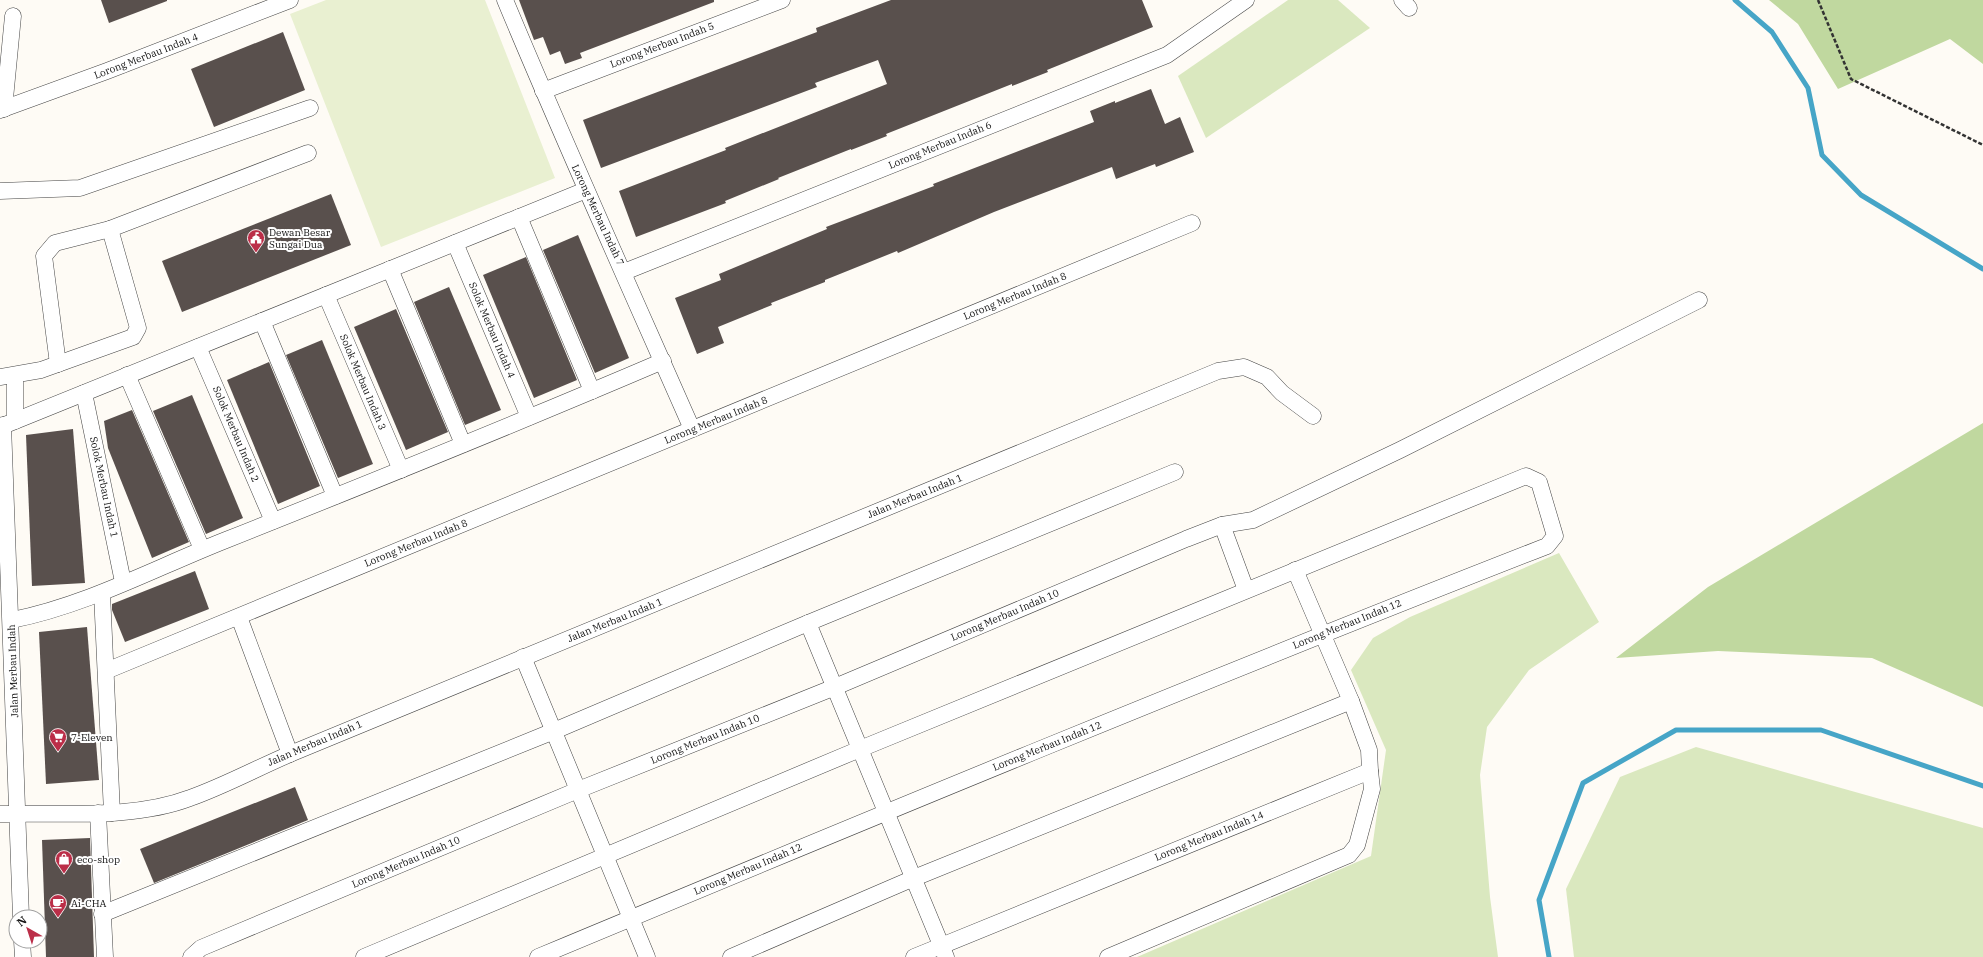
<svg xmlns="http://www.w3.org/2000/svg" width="1983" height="957" font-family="'IBM Plex Serif',serif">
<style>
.green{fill:#dae8bf}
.forest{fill:#c0d89f}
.pitch{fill:#e9f0d1}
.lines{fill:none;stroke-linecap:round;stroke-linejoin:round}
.stream{stroke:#46a5c7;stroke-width:5}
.building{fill:#59504d}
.minor-casing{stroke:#444;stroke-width:17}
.path{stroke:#333;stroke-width:2.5;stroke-dasharray:4 2;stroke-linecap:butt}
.minor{stroke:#fff;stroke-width:16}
.labels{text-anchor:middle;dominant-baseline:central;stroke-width:4;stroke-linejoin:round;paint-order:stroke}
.street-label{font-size:10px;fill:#111;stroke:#fff}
.poi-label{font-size:10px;fill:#111;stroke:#fff;text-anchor:start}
</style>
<rect width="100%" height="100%" fill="#fefbf5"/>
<!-- green -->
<g class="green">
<polygon points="1288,0 1338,0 1370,28 1206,138 1178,76"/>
<polygon points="1559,553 1599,622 1529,670 1487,727 1480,775 1490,897 1498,957 1137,957 1371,856 1386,750 1351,670 1373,638 1410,617"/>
<polygon points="1696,747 1983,828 1983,957 1574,957 1566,889 1620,777"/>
</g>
<!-- forest -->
<g class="forest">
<polygon points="1769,0 1983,0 1983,64 1950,39 1838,89 1798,24"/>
<polygon points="1983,423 1983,707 1872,658 1718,651 1616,658 1708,587"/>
</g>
<!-- pitch -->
<polygon class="pitch" points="326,0 485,0 555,178 381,247 290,14"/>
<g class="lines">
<!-- stream -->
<g class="stream">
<polyline points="1735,0 1772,32 1808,88 1822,155 1861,195 1983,269"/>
<polyline points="1549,957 1539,900 1583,783 1676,730 1821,730 1983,786"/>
</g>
</g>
<!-- building -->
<g class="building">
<polygon points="101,0 167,0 167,1 109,23"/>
<polygon points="519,0 714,0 714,2 580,53 582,58 565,64 560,51 550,55 543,37 534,40"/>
<polygon points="891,0 1142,0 1153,27 1047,70 1048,72 1012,86 1012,84 886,134 887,136 851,150 851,149 778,178 779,179 725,201 726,203 636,237 619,191 726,150 725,148 887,84 878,60 815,83 817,87 601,168 583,120 817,32 816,28"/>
<polygon points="283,32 305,90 214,127 191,69"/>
<polygon points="1151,89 1165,124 1180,117 1194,152 1156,167 1155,164 1116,179 1112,167 994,212 898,253 897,251 825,280 825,282 771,303 772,305 718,327 724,343 697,354 675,298 721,280 719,274 827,229 826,227 934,186 933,184 1094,122 1090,111 1115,101 1115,103"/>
<polygon points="331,194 351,245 182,312 162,261"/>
<polygon points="578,235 629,358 595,373 543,250"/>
<polygon points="526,257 577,380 534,398 483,275"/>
<polygon points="449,287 501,410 465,425 414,302"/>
<polygon points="396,309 448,432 406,450 354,327"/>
<polygon points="322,340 373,464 338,478 286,355"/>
<polygon points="269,362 320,486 278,504 227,380"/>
<polygon points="192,395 243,518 206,534 153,411"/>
<polygon points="132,410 189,542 152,558 108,448 104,421"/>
<polygon points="73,429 85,583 32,586 26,435"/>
<polygon points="195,571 209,609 125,642 112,610 112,604"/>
<polygon points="87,627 99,780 46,784 39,632"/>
<polygon points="295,787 308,820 154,883 140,849"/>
<polygon points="90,838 94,957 46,957 42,840"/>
</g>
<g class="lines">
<!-- minor casing -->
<g class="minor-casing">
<g id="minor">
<path d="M505 0C565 144 629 286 692 429"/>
<polyline points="1402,0 1409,8"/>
<polyline points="543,91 782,0"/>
<polyline points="4,109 13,16"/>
<polyline points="0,110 107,71 290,0"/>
<polyline points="0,191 80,188 310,108"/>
<polyline points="519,217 592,391"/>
<polyline points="455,243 529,417"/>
<polyline points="390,269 463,444"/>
<polyline points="624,272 1167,55 1246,0"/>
<polyline points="326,295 401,470"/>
<polyline points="262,321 335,496"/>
<polyline points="198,347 273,521"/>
<polyline points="58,364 44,256 55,243 110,229"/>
<polyline points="127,375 202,549"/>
<polyline points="15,376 15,421"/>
<polyline points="0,377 41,370 133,337 138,328 110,229 308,153"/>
<polyline points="84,393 123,582"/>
<polyline points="3,425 21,917"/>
<polyline points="0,427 586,190"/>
<polyline points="1222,525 1246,590"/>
<polyline points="102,593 112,813"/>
<polyline points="239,617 290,754"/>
<path d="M12 620C87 605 155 568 226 540 372 482 518 423 663 361"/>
<polyline points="808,623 946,957"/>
<polyline points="523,657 647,957"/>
<polyline points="106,671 1192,223"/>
<polyline points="98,813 105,957"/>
<path d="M0 814C61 812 132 820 190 798 224 786 257 768 290 754L1218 371 1244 367 1267 377 1282 393 1313 416"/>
<polyline points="102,914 554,731 808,623 1175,472"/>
<polyline points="22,941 23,957"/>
<polyline points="191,957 201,948 578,790 835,687 1186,539 1222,525 1253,520 1400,450 1699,300"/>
<path d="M364 957 860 749 1526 476 1539 482 1555 536 1547 546C1209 678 874 817 538 957"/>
<polyline points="731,957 914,878 1351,701"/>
<polyline points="914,957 1370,771 1369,750 1351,701 1295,570"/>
<polyline points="1108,957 1349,855 1357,845 1372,789 1370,771"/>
</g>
</g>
<!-- path -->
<polyline class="path" points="1818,0 1851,79 1983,145"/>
<!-- minor -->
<use href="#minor" class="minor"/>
</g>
<!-- icons -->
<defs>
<g id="civic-pin" transform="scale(0.9)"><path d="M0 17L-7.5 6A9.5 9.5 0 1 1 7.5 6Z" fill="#bb2e48" stroke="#fff"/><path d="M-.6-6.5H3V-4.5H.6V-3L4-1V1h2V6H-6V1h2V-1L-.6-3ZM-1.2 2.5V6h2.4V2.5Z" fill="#fff"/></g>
<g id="supermarket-pin" transform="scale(0.9)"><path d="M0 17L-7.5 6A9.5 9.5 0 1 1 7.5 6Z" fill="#bb2e48" stroke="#fff"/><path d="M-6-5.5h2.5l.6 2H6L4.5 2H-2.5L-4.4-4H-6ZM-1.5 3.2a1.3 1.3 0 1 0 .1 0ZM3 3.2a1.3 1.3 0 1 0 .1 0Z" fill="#fff"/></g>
<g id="shop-pin" transform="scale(0.9)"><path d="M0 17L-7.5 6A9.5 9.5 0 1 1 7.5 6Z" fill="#bb2e48" stroke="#fff"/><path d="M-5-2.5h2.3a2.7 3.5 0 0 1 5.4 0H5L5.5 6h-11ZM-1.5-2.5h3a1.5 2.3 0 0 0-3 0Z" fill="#fff"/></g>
<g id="cafe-pin" transform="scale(0.9)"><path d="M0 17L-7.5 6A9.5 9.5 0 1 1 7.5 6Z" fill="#bb2e48" stroke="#fff"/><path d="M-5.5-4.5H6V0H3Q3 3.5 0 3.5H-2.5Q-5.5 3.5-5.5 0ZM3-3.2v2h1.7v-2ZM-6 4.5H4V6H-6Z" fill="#fff"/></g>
</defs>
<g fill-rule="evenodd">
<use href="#civic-pin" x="256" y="238"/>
<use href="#supermarket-pin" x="58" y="737"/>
<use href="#shop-pin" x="64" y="859"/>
<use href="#cafe-pin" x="58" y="903"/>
</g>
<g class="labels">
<!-- street labels -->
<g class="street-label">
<text transform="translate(662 45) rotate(-21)">Lorong Merbau Indah 5</text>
<text transform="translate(146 56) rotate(-21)">Lorong Merbau Indah 4</text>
<text transform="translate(940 145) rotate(-22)">Lorong Merbau Indah 6</text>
<text transform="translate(598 215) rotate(65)">Lorong Merbau Indah 7</text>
<text transform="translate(1015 296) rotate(-22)">Lorong Merbau Indah 8</text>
<text transform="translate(492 330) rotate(67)">Solok Merbau Indah 4</text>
<text transform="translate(363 382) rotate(67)">Solok Merbau Indah 3</text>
<text transform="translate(716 420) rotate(-22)">Lorong Merbau Indah 8</text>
<text transform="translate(236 434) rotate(67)">Solok Merbau Indah 2</text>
<text transform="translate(104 487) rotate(78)">Solok Merbau Indah 1</text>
<text transform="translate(915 496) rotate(-22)">Jalan Merbau Indah 1</text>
<text transform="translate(416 543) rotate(-22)">Lorong Merbau Indah 8</text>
<text transform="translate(1005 615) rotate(-23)">Lorong Merbau Indah 10</text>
<text transform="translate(615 620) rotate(-22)">Jalan Merbau Indah 1</text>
<text transform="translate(1347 624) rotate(-22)">Lorong Merbau Indah 12</text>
<text transform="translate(13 671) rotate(-92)">Jalan Merbau Indah</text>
<text transform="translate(705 739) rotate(-22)">Lorong Merbau Indah 10</text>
<text transform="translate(315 743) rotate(-23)">Jalan Merbau Indah 1</text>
<text transform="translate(1047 746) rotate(-22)">Lorong Merbau Indah 12</text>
<text transform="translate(1209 836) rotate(-22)">Lorong Merbau Indah 14</text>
<text transform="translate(406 862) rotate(-23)">Lorong Merbau Indah 10</text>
<text transform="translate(748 869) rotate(-23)">Lorong Merbau Indah 12</text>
</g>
<!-- poi labels -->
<g class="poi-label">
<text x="269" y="232">Dewan Besar<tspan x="269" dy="12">Sungai Dua</tspan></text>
<text x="71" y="737">7-Eleven</text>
<text x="77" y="859">eco-shop</text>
<text x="71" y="903">Ai-CHA</text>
</g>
</g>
<!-- north arrow -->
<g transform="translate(28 929) rotate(321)"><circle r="19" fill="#ffffff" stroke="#a0a0a0"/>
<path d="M0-3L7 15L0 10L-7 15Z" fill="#bb2e48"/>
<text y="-6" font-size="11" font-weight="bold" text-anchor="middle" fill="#111111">N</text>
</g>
</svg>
